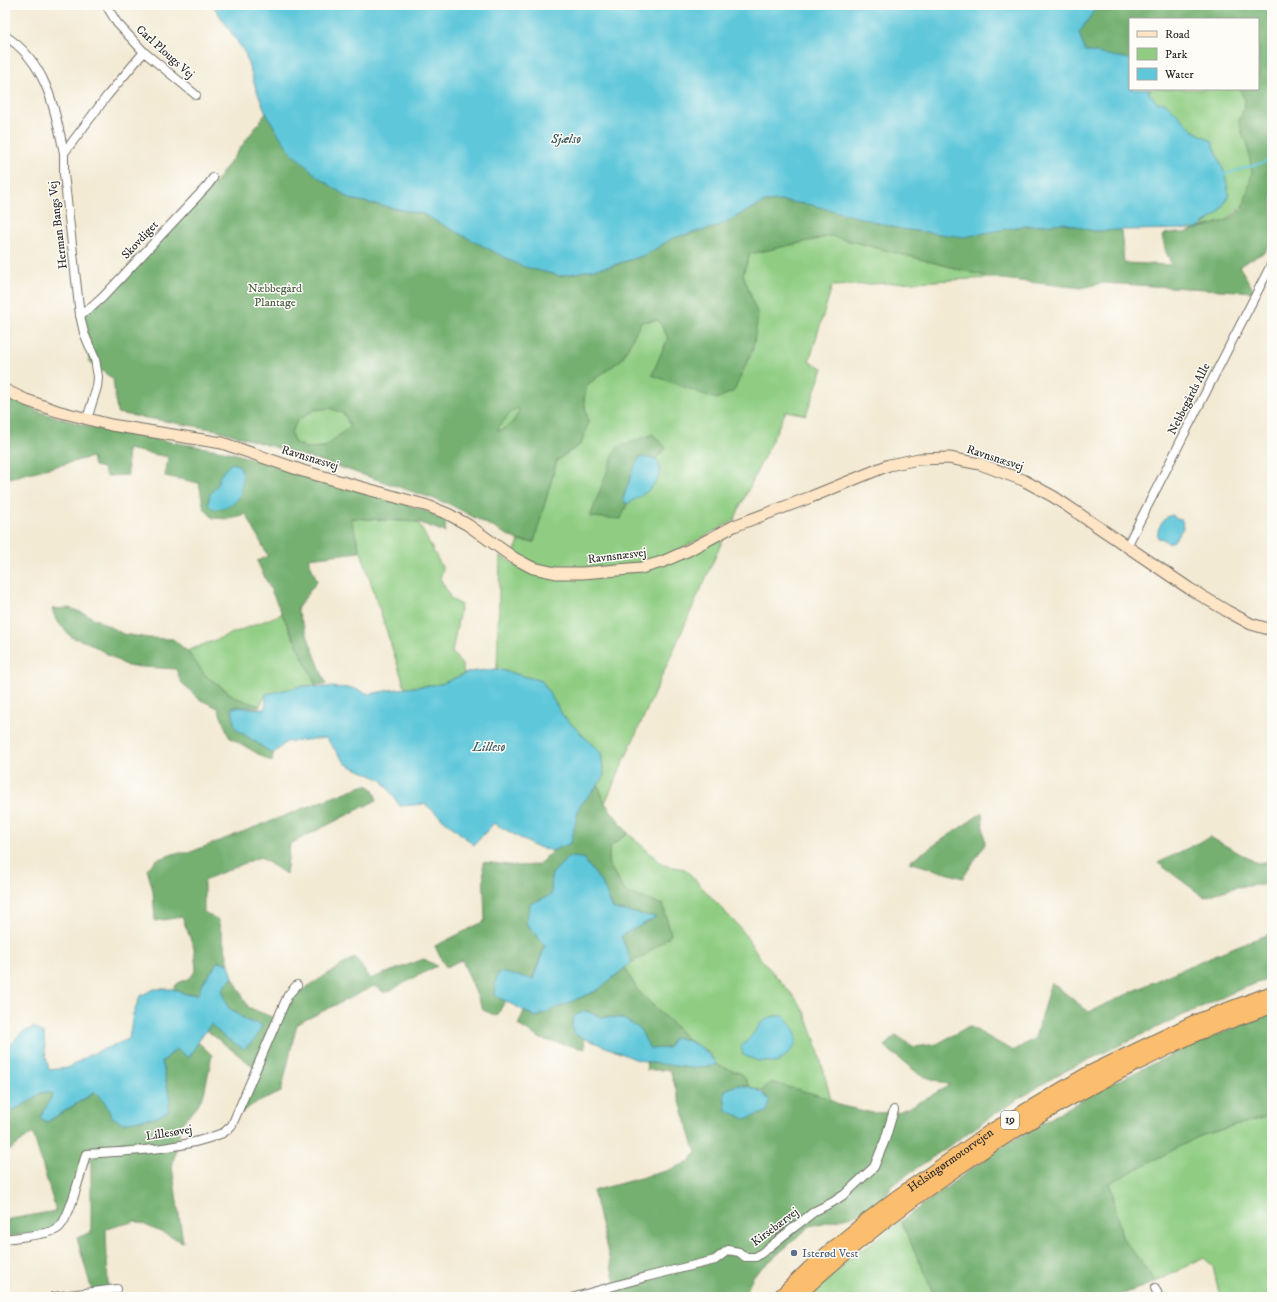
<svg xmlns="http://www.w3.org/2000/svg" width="1277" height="1302" font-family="'IM FELL DW Pica',serif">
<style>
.green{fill:#90cd83;stroke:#5e7c57}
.forest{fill:#74b071;stroke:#506e4e;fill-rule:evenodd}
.water{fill:#5ec7da;stroke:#447982}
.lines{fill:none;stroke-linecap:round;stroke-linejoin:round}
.stream{stroke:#5ec7da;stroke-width:2}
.minor-casing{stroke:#716e66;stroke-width:10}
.secondary-casing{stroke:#716e66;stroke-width:13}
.motorway-casing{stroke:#716e66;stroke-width:16}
.minor{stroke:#fff;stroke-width:8}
.secondary{stroke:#fde5c5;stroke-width:11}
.motorway{stroke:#fbbe6e;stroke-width:14}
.service-dot{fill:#5c6f8a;stroke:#fdfcf7;stroke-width:1.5}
.labels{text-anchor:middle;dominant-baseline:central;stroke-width:3;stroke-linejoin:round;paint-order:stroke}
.shield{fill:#fdfcf7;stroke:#6a6a68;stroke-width:1}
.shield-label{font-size:11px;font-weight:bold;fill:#2b2b2b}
.street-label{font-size:12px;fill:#2b2b2b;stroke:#fdfcf7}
.park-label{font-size:12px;fill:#495c45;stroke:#fdfcf7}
.service-label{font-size:12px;fill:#4e5e75;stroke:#fdfcf7;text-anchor:start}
.water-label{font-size:13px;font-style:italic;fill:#3a5a60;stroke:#fdfcf7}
</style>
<rect width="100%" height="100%" fill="#fdfcf7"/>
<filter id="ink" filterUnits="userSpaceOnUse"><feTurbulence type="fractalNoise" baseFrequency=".025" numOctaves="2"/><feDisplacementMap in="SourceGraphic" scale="8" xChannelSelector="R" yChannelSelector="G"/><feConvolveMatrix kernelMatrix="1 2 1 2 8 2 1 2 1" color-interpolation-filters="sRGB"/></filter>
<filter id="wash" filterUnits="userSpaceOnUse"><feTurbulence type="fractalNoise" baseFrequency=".012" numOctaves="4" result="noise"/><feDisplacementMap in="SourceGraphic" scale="16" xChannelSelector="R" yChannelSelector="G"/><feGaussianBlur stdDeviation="0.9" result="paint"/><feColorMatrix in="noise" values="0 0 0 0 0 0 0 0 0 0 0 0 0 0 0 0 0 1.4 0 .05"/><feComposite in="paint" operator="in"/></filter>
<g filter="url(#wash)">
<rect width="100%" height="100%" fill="#f3ead4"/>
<!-- green -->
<g class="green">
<polygon points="1253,5 1272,19 1254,196 1225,221 1199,228 1219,213 1212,141 1195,132 1166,103 1157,102 1149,93 1149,89 1258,89 1258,19"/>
<polygon points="831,236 993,278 832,286 809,362 823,368 806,415 786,411 739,509 734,521 659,560 640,565 558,569 536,564 513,555 519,541 534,542 557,460 581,444 588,423 584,399 587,385 622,359 641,322 658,320 668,338 652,375 758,316 743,274 750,254"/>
<path d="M518 407 519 411C513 423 511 426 498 431V428L511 412Z"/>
<polygon points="330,408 344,414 351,426 325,447 306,448 294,442 291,432 298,420 314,410"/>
<polygon points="350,518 418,522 443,569 440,578 451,599 461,605 452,652 462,665 464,674 442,684 405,688"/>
<polygon points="726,533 605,803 598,785 604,775 601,753 563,716 542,681 497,669 500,556 529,571 640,571"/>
<polygon points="282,614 316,685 303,686 266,694 260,706 250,703 235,697 206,676 187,651"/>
<polygon points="628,833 663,865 685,869 742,930 761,959 796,999 805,1013 817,1046 831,1100 825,1097 770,1083 762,1091 749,1086 742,1074 717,1065 709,1053 689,1040 638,991 625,968 632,962 643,957 671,935 663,905 625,892 608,863 610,847"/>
<polygon points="1272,1115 1272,1297 1220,1297 1213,1267 1204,1257 1156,1282 1122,1237 1110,1182 1200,1136"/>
<polygon points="901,1221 935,1297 810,1297 841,1265"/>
</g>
<!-- forest -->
<g class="forest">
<path d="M1098 5H1272V240L1265 252 1239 266 1255 292 1102 283 1082 288 993 278 831 236 750 254 743 274 758 316 753 349 734 391 716 399 652 375 668 338 658 320 641 322 622 359 587 385 584 399 588 423 581 444 557 460 534 542 519 541 449 504 331 464 217 430 117 413 113 379 90 362 78 316 103 301 217 180 266 113 277 132 350 199 422 214 463 235 560 276 611 266 645 255 673 238 716 227 765 202 782 201 1016 227 1065 223 1093 231 1121 230 1124 263 1172 265 1166 252 1162 236 1167 233H1184L1228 220 1243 208 1252 173 1247 142 1243 137 1239 121 1244 108 1245 100 1239 89H1258V19H1130V59L1085 52 1079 33ZM330 408 344 414 350 426 325 447 306 448 294 442 291 432 298 420 314 410ZM518 408 519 411C513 423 511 426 498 431V428L511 412Z"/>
<polygon points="5,396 40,412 97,429 229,452 421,509 446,520 445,532 418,522 351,518 360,552 308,558 317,581 297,609 326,684 316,685 257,561 268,556 246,514 229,519 213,518 204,509 199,483 165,476 168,457 127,449 128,475 106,476 103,468 94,466 92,457 5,479"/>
<polygon points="653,434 666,448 656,459 640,457 633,471 623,498 627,504 621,519 590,517 616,448"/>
<polygon points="69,608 86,614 123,634 149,638 173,639 187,651 206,676 235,697 250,703 260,706 259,707 232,707 235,728 273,754 272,762 229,737 218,708 199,699 181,682 176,669 127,666 89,643 71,637 56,620 52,609"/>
<polygon points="367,785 373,789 377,800 290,844 286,874 260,857 204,880 204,912 218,920 229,964 218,961 202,984 198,994 186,994 173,989 178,983 190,978 196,970 194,948 182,917 155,921 153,891 147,869 156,860 176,853 188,853 359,787"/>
<polygon points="598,785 605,803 628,833 610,847 608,863 625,892 663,905 671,935 643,957 632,962 621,936 655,917 613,909 603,885 552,874 551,895 526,923 545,946 532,979 495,995 505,1001 497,1016 483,1010 462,960 446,967 441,959 435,946 485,921 483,862 517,866 538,865 552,851 570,843 579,807"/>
<polygon points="982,813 985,844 963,878 909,862"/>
<polygon points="1210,837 1257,863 1272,861 1272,884 1236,887 1204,897 1158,863"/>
<path d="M1272 933V978L1243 988 1179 1017 1059 1074 995 1114 891 1186 884 1199 852 1216 810 1226 754 1275 742 1297H585L616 1287 593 1191 669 1170 689 1162 696 1153 670 1070H647L646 1062 691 1068 717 1065 742 1074 749 1086 737 1085 724 1091 726 1110 770 1101 762 1091 770 1082 825 1097 842 1106 873 1113 898 1112 910 1107 950 1085 920 1075 884 1046 896 1035 914 1047 937 1044 969 1026 1013 1051 1035 1038 1051 982 1089 1012C1149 984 1209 955 1272 933Z"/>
<polygon points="355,957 370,979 424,959 437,966 385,993 374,986 297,1024 281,1092 252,1105 239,1115 291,997"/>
<polygon points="625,968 638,991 689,1040 674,1037 668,1048 650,1049 646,1043 622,1018 601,1017 587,1011 574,1034 584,1038 585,1049 541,1039 518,1025 524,1011 536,1017 598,990"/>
<polygon points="233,977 248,1007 276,1019 254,1067 206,1030 211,1024 223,1036 262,1025 247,1021 228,1007 222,989"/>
<polygon points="1272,1013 1272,1115 1200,1136 1110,1183 1122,1237 1156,1282 1115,1297 935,1297 901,1221 997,1150 1095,1092 1185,1048"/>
<path d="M198 1042 212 1055 204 1094 197 1106 182 1123 172 1167 183 1242 136 1221 106 1229 108 1288 92 1291 77 1238 91 1232V1152C85 1167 67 1219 56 1227 48 1233 16 1235 5 1237V1220L56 1211 33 1133 5 1154V1116L13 1110 27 1103 41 1093 49 1092 53 1094 40 1118 47 1122 96 1092 104 1101 112 1117 170 1100 162 1062 176 1049 189 1058Z"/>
</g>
<!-- water -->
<g class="water">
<polygon points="210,5 1098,5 1079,33 1085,51 1130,59 1130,89 1149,89 1149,93 1157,102 1166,103 1195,132 1212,141 1225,174 1229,195 1219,213 1197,229 1121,230 1093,231 1065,223 1016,227 964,237 901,229 812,205 782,201 765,202 716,227 673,238 645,255 611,266 560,276 521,266 422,214 350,199 318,177 291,152 277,132 266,113 255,86 245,53 215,8"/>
<path d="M640 457 656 459C657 462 660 465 660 468 663 483 639 498 627 504L623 499 633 470Z"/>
<path d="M232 463 239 465C243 472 243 475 242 483 241 502 232 508 213 509L208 504 210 494 217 486 220 476 226 468Z"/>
<path d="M1173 515 1176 519 1182 520 1183 528 1174 541 1168 543 1163 539 1158 538C1156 528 1162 523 1168 516Z"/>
<polygon points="497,669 542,681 563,716 601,753 604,775 598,785 579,807 571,843 552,851 534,846 494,823 474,845 425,804 400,806 382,780 346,764 326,738 286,742 273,754 235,728 232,707 265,709 266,694 303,686 352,688 370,694 390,690 441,684 469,672"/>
<polygon points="568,857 583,858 603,885 613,909 656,917 621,936 632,962 598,990 536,1017 494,995 496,979 499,972 533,979 545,946 526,923 530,904 551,895 552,874"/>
<polygon points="219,961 229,964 233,977 222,989 228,1007 247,1021 262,1025 256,1038 244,1049 223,1036 211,1024 198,1042 189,1058 176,1049 162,1062 170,1100 168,1111 158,1117 122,1123 112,1117 104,1101 95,1092 47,1122 40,1118 53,1094 49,1092 41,1093 27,1103 13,1110 5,1117 5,1051 21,1033 34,1027 44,1034 45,1052 49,1070 68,1068 89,1055 129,1039 133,1014 140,996 154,989 173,989 186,994 198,994 202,984"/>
<path d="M586 1011 601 1017 622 1018 640 1029 650 1049 668 1048 674 1037C695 1041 705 1048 717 1065L691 1068 652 1063 635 1059 574 1034 572 1024 574 1016Z"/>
<path d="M774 1016H784C804 1038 799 1046 777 1063L758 1061 743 1055 741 1046 749 1039 763 1021Z"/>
<path d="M737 1085C753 1087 759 1088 770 1101L767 1112 745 1119 726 1110 724 1091Z"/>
</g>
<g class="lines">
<!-- stream -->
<polyline class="stream" points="1225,174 1272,160"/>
</g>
</g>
<g filter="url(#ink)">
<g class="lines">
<!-- minor casing -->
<g class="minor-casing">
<g id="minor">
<polyline points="106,5 117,23 144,52 196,95"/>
<path d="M5 36C46 61 55 109 64 153"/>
<polyline points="80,315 93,306 103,297 208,185 213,178"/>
<polyline points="87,419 97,387 98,377 95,359 84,333 80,315 64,174 64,153 107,96 144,52"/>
<polyline points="1127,546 1272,263"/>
<path d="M5 1239C18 1237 47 1235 57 1229 70 1221 81 1170 86 1154 128 1151 181 1150 220 1134 225 1133 229 1128 232 1125L288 995 297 985"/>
<polyline points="1155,1288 1159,1297"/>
<polyline points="53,1297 117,1289"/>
<polyline points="575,1297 646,1277 715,1260 728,1250 739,1252 745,1257 756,1257 767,1249 783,1236 815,1211 833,1202 845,1194 874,1167 885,1140 894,1110"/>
</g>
</g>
<!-- secondary casing -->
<g class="secondary-casing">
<polyline id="secondary" points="5,390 26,400 57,411 111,425 222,443 303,471 428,506 448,514 468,525 514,558 533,568 556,573 583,573 641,568 662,562 687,551 734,526 811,497 889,465 919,459 949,458 980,464 1023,480 1054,497 1190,589 1227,611 1251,624 1272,630"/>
</g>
<!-- motorway casing -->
<g class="motorway-casing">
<g id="motorway">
<path id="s1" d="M780 1297 809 1269 869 1219 896 1198 990 1132 1088 1074 1193 1023 1272 993"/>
<path d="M796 1297C894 1204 1013 1125 1133 1065 1155 1055 1176 1043 1198 1033 1222 1023 1248 1015 1272 1006"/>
</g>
</g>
<!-- minor -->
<use href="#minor" class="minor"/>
<!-- secondary -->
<use href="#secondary" class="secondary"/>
<!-- motorway -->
<use href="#motorway" class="motorway"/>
</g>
</g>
<!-- markers -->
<circle class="service-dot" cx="794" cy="1253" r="4"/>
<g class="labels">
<!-- shield labels -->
<rect class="shield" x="1001" y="1111" width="18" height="18" rx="3"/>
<g class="shield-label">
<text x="1010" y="1120">19</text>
</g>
<!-- street labels -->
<g class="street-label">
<text transform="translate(165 52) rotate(42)">Carl Plougs Vej</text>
<text transform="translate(58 225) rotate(-97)">Herman Bangs Vej</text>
<text transform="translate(140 240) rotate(-47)">Skovdiget</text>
<text transform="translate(1189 399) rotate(-63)">Nebbegårds Alle</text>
<text transform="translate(310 458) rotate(17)">Ravnsnæsvej</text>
<text transform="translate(995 458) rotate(18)">Ravnsnæsvej</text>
<text transform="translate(617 556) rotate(-7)">Ravnsnæsvej</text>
<text transform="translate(169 1133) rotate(-9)">Lillesøvej</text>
<text stroke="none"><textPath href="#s1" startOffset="219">Helsingørmotorvejen</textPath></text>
<text transform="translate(775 1227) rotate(-37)">Kirsebærvej</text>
</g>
<!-- park labels -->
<g class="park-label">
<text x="275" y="288">Næbbegård<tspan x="275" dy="14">Plantage</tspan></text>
</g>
<!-- service labels -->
<g class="service-label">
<text x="802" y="1253">Isterød Vest</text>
</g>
<!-- water labels -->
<g class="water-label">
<text x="566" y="139">Sjælsø</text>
<text x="489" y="747">Lillesø</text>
</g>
</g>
<!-- margin -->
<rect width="1277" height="1302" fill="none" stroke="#fdfcf7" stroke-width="20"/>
<!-- legend -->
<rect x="1129" y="18" width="130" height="72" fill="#fdfcf7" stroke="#a9a8a5"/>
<rect x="1137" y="31" width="20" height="6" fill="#fde5c5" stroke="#a9a8a5"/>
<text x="1165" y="38" font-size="12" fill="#2b2b2b">Road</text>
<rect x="1137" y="48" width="20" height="12" fill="#90cd83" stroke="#a9a8a5"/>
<text x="1165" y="58" font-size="12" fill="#2b2b2b">Park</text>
<rect x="1137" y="68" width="20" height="12" fill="#5ec7da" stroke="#a9a8a5"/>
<text x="1165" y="78" font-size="12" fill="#2b2b2b">Water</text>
</svg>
